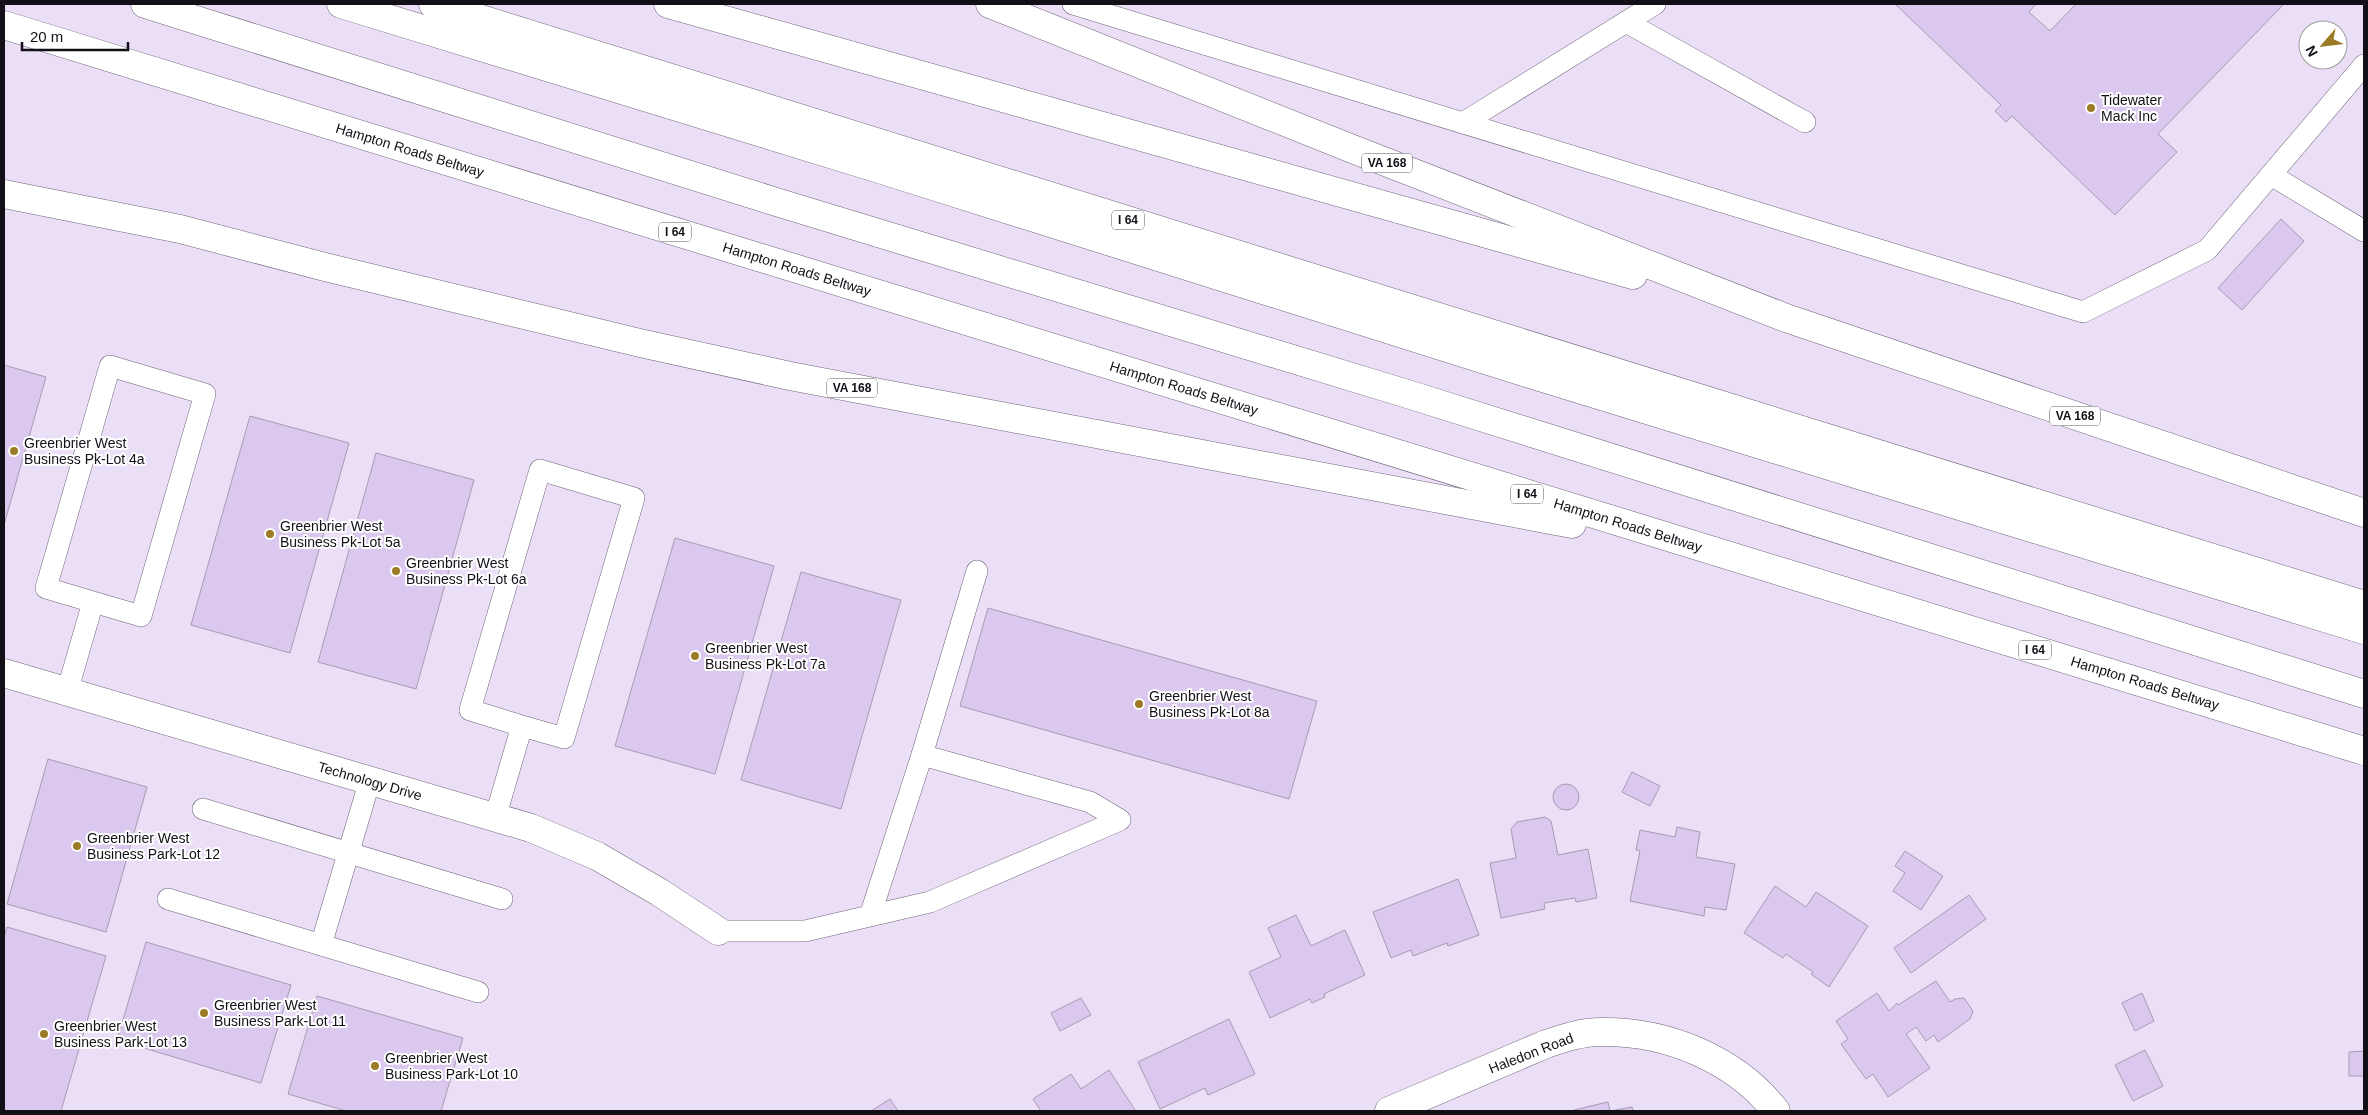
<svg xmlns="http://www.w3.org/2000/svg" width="2368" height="1115" font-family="Helvetica,sans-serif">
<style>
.building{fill:#dac8ee;stroke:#a69cb1}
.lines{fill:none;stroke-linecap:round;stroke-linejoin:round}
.service-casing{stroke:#6f6579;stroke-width:22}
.minor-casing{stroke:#6f6579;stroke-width:29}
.motorway-casing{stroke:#6f6579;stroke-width:29}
.service{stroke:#fff;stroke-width:21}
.minor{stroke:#fff;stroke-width:28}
.motorway{stroke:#fff;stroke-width:28}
.poi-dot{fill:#9b7b25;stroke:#fff;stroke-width:2}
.labels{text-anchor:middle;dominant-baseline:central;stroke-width:4;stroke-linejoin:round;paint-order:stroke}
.shield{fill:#fff;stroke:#5a575d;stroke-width:1}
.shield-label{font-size:12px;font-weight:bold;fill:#130f17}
.poi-label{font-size:14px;fill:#130f17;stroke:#fff;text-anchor:start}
.street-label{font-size:14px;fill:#130f17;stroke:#fff}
</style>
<rect width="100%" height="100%" fill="#eadff6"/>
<!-- building -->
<g class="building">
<polygon points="1895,4 2036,4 2029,12 2050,31 2076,4 2284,4 2158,134 2177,152 2115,215 2012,116 2006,122 1995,111 2001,105"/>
<polygon points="2281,219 2304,241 2242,310 2218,288"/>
<polygon points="4,365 46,377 4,525"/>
<polygon points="250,416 349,443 290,653 191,625"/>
<polygon points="376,453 474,480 416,689 318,662"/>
<polygon points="675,538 774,566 715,774 615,746"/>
<polygon points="801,572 901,600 841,809 741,780"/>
<polygon points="988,608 1317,701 1289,799 960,706"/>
<polygon points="48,759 147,787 106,932 7,904"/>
<polygon points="1632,772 1660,786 1650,806 1622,792"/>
<circle cx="1566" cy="797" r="13"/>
<polygon points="1545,817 1551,821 1558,855 1588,849 1597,898 1576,902 1575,898 1544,903 1545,909 1501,918 1490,863 1516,858 1511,829 1517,822"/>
<polygon points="1677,827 1700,832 1696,857 1735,864 1726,910 1705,907 1704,916 1630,901 1640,851 1636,850 1640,830 1675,837"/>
<polygon points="1905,851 1943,876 1921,910 1893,891 1905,873 1895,866"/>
<polygon points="1458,879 1479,935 1448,946 1447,943 1413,956 1411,950 1391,958 1373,912"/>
<polygon points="1775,886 1806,907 1816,892 1868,926 1829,987 1811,974 1813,972 1786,954 1783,958 1744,933"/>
<polygon points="1969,895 1986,919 1911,973 1894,948"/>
<polygon points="1296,915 1311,946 1345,930 1365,975 1324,994 1325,997 1312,1003 1310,999 1270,1018 1249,972 1281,957 1268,928"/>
<polygon points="7,927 106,956 61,1111 4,1111 4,937"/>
<polygon points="146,942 291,985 261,1083 117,1040"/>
<polygon points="1936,981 1950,1002 1955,999 1964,998 1973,1011 1970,1019 1938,1042 1934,1035 1926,1041 1916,1027 1906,1034 1930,1068 1888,1097 1873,1074 1866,1079 1841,1044 1848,1039 1836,1021 1877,993 1889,1011 1897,1003 1898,1005"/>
<polygon points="2142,993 2154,1021 2135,1031 2122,1003"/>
<polygon points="317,996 463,1038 441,1111 346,1111 288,1094"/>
<polygon points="1081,998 1091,1015 1060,1031 1051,1013"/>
<polygon points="1229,1019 1255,1074 1208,1095 1205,1088 1160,1109 1138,1062"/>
<polygon points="2145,1050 2163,1086 2133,1101 2115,1065"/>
<polygon points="2364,1051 2364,1076 2349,1076 2349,1052"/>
<polygon points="1109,1070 1135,1110 1132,1111 1041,1111 1033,1099 1071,1074 1081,1089"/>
<polygon points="890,1099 898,1111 871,1111"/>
<polygon points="1608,1102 1610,1111 1632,1107 1633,1111 1574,1111 1574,1110"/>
</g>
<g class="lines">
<!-- service casing -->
<g class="service-casing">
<g id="service">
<polyline points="1073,4 2083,312 2207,250 2364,65"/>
<polyline points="1626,22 1805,122"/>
<polyline points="1463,123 1655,4"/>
<polyline points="2271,175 2364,231"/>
<polyline points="67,692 93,602 141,616 205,394 110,366 46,588 93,602"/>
<polyline points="922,755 977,571"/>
<polyline points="203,809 502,899"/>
<polyline points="495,818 522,726 564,738 634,498 540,470 470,710 522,726"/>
<polyline points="168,899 478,992"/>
<polyline points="718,931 805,931 930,902 1120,820 1090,802 922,755 870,916"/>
<polyline points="321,945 370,780"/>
</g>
</g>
<!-- minor casing -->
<g class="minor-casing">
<g id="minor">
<polyline points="4,673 531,828 597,856 659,892 718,931"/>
<path d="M1389 1111 1546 1044C1564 1038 1582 1032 1601 1032 1667 1031 1735 1059 1776 1111"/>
</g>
</g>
<!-- motorway casing -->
<g class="motorway-casing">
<g id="motorway">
<polyline points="145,4 773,201 1414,396 2364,694"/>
<polyline points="341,4 876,168 1533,375 2364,630"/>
<polyline points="433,4 2364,605"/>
<polyline points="668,4 1633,275"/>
<polyline points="990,4 1355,150 1786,318 2364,513"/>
<polyline points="4,25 2364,751"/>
<polyline points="4,194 180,229 325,267 640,343 790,376 1572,524"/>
</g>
</g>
<!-- service -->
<use href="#service" class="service"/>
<!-- minor -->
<use href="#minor" class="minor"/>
<!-- motorway -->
<use href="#motorway" class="motorway"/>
</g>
<!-- markers -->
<g class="poi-dot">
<circle cx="2091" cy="108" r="5"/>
<circle cx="14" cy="451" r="5"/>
<circle cx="270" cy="534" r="5"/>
<circle cx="396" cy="571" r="5"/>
<circle cx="695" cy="656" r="5"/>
<circle cx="1139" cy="704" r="5"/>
<circle cx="77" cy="846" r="5"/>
<circle cx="204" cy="1013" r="5"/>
<circle cx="44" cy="1034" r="5"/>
<circle cx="375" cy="1066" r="5"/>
</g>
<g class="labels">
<!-- shield labels -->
<g class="shield">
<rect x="1362" y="153.5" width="50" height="19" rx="4"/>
<rect x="1112" y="210.5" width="32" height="19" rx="4"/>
<rect x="659" y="222.5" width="32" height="19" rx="4"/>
<rect x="827" y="378.5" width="50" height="19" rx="4"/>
<rect x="2050" y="406.5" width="50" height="19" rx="4"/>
<rect x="1511" y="484.5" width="32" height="19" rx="4"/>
<rect x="2019" y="640.5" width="32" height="19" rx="4"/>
</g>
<g class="shield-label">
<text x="1387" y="163">VA 168</text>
<text x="1128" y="220">I 64</text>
<text x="675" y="232">I 64</text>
<text x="852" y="388">VA 168</text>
<text x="2075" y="416">VA 168</text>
<text x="1527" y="494">I 64</text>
<text x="2035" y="650">I 64</text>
</g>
<!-- poi labels -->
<g class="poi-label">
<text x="2101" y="100">Tidewater<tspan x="2101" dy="16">Mack Inc</tspan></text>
<text x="24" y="443">Greenbrier West<tspan x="24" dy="16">Business Pk-Lot 4a</tspan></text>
<text x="280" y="526">Greenbrier West<tspan x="280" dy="16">Business Pk-Lot 5a</tspan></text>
<text x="406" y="563">Greenbrier West<tspan x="406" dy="16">Business Pk-Lot 6a</tspan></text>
<text x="705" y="648">Greenbrier West<tspan x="705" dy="16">Business Pk-Lot 7a</tspan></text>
<text x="1149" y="696">Greenbrier West<tspan x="1149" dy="16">Business Pk-Lot 8a</tspan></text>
<text x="87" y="838">Greenbrier West<tspan x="87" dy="16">Business Park-Lot 12</tspan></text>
<text x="214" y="1005">Greenbrier West<tspan x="214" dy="16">Business Park-Lot 11</tspan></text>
<text x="54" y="1026">Greenbrier West<tspan x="54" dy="16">Business Park-Lot 13</tspan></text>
<text x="385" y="1058">Greenbrier West<tspan x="385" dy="16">Business Park-Lot 10</tspan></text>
</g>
<!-- street labels -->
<g class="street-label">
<text transform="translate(410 150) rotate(17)">Hampton Roads Beltway</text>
<text transform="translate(797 269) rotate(17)">Hampton Roads Beltway</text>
<text transform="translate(1184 388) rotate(17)">Hampton Roads Beltway</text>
<text transform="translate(1628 525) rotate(17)">Hampton Roads Beltway</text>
<text transform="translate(2145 683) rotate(17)">Hampton Roads Beltway</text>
<text transform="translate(370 781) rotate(16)">Technology Drive</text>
<text transform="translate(1531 1053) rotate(-21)">Haledon Road</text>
</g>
</g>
<!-- border -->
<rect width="2368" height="1115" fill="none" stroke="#130f17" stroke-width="10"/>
<!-- north arrow -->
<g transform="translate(2323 45) rotate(242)"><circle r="24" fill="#ffffff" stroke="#a19fa2"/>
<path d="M0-4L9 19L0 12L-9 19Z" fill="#9b7b25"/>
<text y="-8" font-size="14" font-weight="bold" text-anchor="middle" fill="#130f17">N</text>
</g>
<!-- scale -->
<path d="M22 42v8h106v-8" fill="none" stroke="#130f17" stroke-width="2.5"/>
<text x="30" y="42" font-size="15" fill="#130f17" stroke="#ffffff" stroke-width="4" paint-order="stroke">20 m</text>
</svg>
